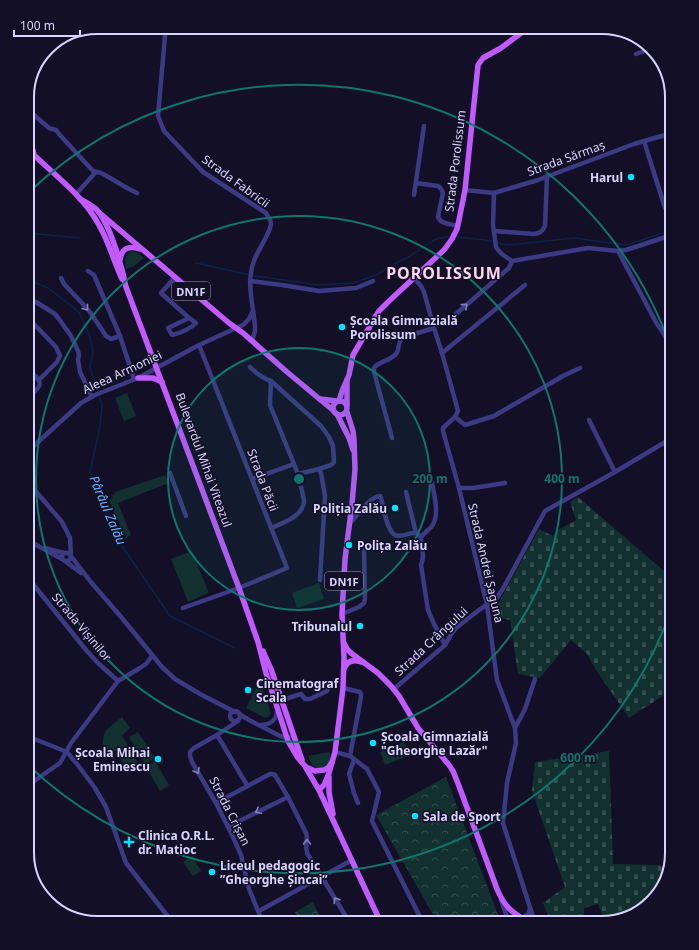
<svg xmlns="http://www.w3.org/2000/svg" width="699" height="950" font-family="'Noto Sans',sans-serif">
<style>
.grass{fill:#12302f}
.forest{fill:url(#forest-crowns)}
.cemetery{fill:url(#cemetery-stones)}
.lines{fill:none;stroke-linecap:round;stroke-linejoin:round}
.stream{stroke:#0c2248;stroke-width:1.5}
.minor{stroke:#3d3a85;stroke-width:4.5}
.major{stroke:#c25bff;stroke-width:5.5}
.oneway{stroke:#837fbc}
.ring{fill:none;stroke:#0f766e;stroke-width:2}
.poi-dot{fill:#00e5ff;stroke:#130f26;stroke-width:1.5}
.labels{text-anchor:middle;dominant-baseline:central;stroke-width:3;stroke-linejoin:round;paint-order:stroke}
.shield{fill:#130f26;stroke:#9e99be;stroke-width:1}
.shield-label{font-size:11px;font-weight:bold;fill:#d9d4ff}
.street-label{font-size:12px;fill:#d9d4ff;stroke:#130f26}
.poi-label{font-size:12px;font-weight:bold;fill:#d9d4ff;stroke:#130f26;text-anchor:start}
.water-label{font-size:13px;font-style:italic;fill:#62b6ff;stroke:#130f26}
.district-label{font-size:16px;font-weight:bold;letter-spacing:1px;fill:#ffd6f0;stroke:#130f26}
.rim{fill:none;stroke:#d9d4ff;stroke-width:2}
.centre{fill:#0f766e;stroke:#130f26;stroke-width:2}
.ring-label{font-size:12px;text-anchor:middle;font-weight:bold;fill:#0f766e;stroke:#130f26;stroke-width:3;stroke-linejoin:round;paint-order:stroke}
</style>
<defs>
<pattern id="forest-crowns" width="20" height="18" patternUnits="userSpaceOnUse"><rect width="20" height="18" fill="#12302f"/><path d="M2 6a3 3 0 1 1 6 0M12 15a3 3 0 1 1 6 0" fill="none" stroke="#344d4e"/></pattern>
<pattern id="cemetery-stones" width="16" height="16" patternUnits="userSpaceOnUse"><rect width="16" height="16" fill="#12302f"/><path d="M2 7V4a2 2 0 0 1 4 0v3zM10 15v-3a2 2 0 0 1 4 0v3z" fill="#344d4e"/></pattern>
</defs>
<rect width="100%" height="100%" fill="#130f26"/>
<!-- grass -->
<g class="grass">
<path d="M131 251C137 252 140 254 144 258L134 266 126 269C125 261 123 256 131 251Z"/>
<polygon points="127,393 136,416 124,421 115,398"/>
<polygon points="165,475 169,483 118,503 131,535 126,538 109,500 113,498 112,495 115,494 115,492"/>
<polygon points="192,551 209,593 188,602 171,559"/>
<polygon points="319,583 324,599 297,608 292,593"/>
<polygon points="260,680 271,713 269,716 265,718 246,708"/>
<path d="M122 717 130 728 122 736 140 766 128 773 116 751 111 752 107 754 106 751 104 752C100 731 107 729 122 717Z"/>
<polygon points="138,732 155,758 145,764 129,737"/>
<polygon points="404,742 410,755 385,765 380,752"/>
<polygon points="330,752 330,759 328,766 319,770 312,765 308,756"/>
<polygon points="155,761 169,785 160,791 146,767"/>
<polygon points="192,856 201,871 193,876 183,862"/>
</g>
<!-- forest -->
<g class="forest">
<polygon points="446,777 501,923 502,923 438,923 376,815"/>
<polygon points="313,902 323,923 300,923 295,912"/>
</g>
<!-- cemetery -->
<g class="cemetery">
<polygon points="578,497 672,578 672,700 664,695 629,718 596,670 587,654 571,640 540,678 518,674 510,620 493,617 499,602 539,529 553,536 558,530 576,520 570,502"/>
<path d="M609 751 613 864 661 865 665 880 662 888 637 913 605 922 598 904 584 908V919C578 923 576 923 568 923 549 923 550 920 543 903L565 887 532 791 535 762Z"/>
</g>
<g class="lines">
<!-- stream -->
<g class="stream">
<polyline points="27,233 80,238"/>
<polyline points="457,237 485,240 494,242"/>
<polyline points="497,243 508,245 574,238 626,245 672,230"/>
<polyline points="196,263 255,276 319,285 353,283 376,275 396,263 407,258 434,240 440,238 448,237"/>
<polyline points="27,279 48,288 79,312 90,337 93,352 90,367 98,392"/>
<polyline points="99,396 102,404 100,427 90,472 105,509 122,546 170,616 235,648"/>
</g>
<!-- minor -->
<g class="minor">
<path d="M164 27 165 36 158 116 164 131 203 172 266 213C268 216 271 220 271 224 270 234 257 251 254 261 246 282 253 304 255 326V331L252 341"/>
<polyline points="636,54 650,49"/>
<polyline points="27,109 49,128 56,130 59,134 93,171 101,173 105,175 127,188 137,193"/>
<polyline points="644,141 665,208"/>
<path d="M416 183 438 186C441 188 442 190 443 193L438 217C441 224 450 224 458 226"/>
<polyline points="465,190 494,193 538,180 634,144 672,133"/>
<polyline points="494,193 493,225 496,247 498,250 503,255 512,261 588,248 618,251 626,250 672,235"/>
<polyline points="76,194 95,173"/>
<polyline points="414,195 424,126"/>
<path d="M494 231 534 234C540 233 542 232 545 226L547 176"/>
<polyline points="618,251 657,324 662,331 672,348"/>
<polyline points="88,271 94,275 120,336 134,379"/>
<path d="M175 277 161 293 188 317 187 319 168 328 172 335C180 333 190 329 196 323L188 317"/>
<polyline points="61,278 64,284 81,302 90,312 106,336 111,339 120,336"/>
<polyline points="414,278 421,286 424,292 434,328 442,353 458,411 455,417 443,428 443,431 459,488 487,605 497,680 515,728 516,743 507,783 503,823 535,923"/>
<polyline points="250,281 282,285 319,291 356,288 373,281"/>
<polyline points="27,298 36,302 55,314 59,319 71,336 78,351 79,355 78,360 80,372 92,397"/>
<polyline points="432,323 445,323 448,321 509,268 512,261"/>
<polyline points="27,324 29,322 32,322 56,347 60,356 57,362 39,380"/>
<polyline points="662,331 672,324"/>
<polyline points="442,353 525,285"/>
<path d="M250 367C257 374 262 378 271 381L321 426 329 437 333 446 334 462 331 465 319 469"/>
<polyline points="271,381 270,405 298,474 319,469 321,473 325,496 320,580"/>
<path d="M27 399C46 382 42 384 27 367"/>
<polyline points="455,417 465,425 494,416 563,376 580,368"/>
<polyline points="589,420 615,472"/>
<path d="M392 438 374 372V368C379 361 390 361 396 354 401 348 396 342 404 337L434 328"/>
<polyline points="27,452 81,403 95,395 138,378 199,345 243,325 249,319 253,311"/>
<polyline points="170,473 186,516"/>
<polyline points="252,479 294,464"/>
<polyline points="27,481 62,522 70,538 71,556 70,559 68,561 65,561 62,559 62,556 64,553 68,553 70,555"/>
<polyline points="459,488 473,488 505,483"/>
<polyline points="406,492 416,533"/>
<path d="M349 524C357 516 369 497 380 496L381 498C383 506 387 531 395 535 405 540 421 521 422 547 423 553 424 559 421 565L428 610 434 624 445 645"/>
<path d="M271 528C283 523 302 517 304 502 304 497 299 480 298 474"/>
<path d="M421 537C424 533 429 530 432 526 440 515 434 495 432 482"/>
<polyline points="27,540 62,559"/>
<polyline points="44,548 64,553"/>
<polyline points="71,556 90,581 122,618 162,667 175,679 200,694 235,712"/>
<polyline points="65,561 81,573"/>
<polyline points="33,584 86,650 98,663 118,681"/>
<polyline points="183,608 239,588 287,568 199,345"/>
<polyline points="342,614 359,607 364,603 365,598 364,551"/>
<polyline points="343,688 360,692 361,694 361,697 350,756"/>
<polyline points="394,689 445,645 452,633 456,628 479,610 496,599 504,587 545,511 615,472 672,438"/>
<polyline points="282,700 301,694 305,699 310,699 327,691 328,689"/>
<circle cx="235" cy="716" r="5"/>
<polyline points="239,714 249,720 280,736 284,737 289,737"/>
<polyline points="238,721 217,735 194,748 190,752 190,756 192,762 216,803 233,837 241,855 249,889 263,923"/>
<path d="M260 725C270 725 277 720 277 710"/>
<polyline points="515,728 525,709 535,679"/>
<polyline points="217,735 247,785"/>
<polyline points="27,736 67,752 77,764 95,788 106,807 126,863 173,923"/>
<polyline points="335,752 350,756 367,769 379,792 372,821 423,923"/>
<polyline points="354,760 349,774 354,793 358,803"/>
<polyline points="27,786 60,763 71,743 118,681 140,668 146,664 152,656"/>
<polyline points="216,803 270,774 272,774 275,775 288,797 306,833 307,837 306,845 307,853 350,923"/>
<polyline points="229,826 288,797"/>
<polyline points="501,900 509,923"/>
<polyline points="259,911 352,860"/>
<polyline points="516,923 528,914 530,909"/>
</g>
<!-- major -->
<g class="major">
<path d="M27 145 33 150 34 155C57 177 84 197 99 225 109 242 114 262 122 279"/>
<path d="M80 199C86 202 91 205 96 209 110 223 122 267 126 287L239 588 258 642 266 673 288 741 298 758 306 767 315 771 324 770 328 768 332 762"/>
<polyline points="102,215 229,323 243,333 287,372 334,411"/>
<path d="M120 260C122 247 129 246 140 249"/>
<polyline points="138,378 153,378 162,382"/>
<polyline points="320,399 337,401"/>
<circle cx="340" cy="408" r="7"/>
<polyline points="339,401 342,391 349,375 353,355 373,321 379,311 389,301 444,250 452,239 457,229 459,220 465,190 478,65 483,58 501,48 529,27"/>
<polyline points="347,405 347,380"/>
<polyline points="337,414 349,438 353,450"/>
<path d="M344 643 347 649 351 653 378 673 391 686 399 696 418 728 449 765 453 771 459 786 497 889C505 908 512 912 529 923"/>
<polyline points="263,651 271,669 302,760"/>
<path d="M344 669C347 661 353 659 361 662"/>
<polyline points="306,768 319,790 381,923"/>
<polyline points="329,777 329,792 333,814"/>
<polyline points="319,790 324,785 329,773 335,752 343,688 344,658 342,614 343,595 345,559 352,504 355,469 354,439 353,431 347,412"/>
</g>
</g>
<!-- one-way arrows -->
<defs><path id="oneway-chevron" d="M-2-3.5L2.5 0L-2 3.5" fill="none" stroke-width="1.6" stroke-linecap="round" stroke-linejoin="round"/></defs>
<g class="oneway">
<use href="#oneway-chevron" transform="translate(465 306) rotate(-41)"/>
<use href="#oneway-chevron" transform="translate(86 308) rotate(52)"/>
<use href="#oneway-chevron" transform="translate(197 771) rotate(59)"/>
<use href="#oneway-chevron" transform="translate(258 811) rotate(154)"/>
<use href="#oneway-chevron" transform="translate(307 842) rotate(-90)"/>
<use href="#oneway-chevron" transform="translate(336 900) rotate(-122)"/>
</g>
<!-- distance rings -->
<circle cx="299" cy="479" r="131" fill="#0f766e" fill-opacity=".12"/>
<g class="ring">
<circle cx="299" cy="479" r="131"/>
<circle cx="299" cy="479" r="263"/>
<path d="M672 607A394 394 0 0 1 28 765M28 193A394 394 0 0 1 672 351"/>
</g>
<!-- markers -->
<g class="poi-dot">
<circle cx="631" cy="177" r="4"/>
<circle cx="342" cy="327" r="4"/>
<circle cx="395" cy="508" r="4"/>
<circle cx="349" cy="545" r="4"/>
<circle cx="360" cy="626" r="4"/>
<circle cx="248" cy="690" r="4"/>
<circle cx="373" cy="743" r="4"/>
<circle cx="158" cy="759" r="4"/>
<circle cx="415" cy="816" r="4"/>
<path d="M127 836h4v4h4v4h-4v4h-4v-4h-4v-4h4z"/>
<circle cx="212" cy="872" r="4"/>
</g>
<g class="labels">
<!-- shield labels -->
<g class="shield">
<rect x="172" y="282" width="38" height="18" rx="3"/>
<rect x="325" y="572" width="38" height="18" rx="3"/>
</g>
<g class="shield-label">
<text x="191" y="291">DN1F</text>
<text x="344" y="581">DN1F</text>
</g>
<!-- street labels -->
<g class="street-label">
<text transform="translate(566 158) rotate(-20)">Strada Sărmaș</text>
<text transform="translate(455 161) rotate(-83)">Strada Porolissum</text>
<text transform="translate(236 181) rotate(36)">Strada Fabricii</text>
<text transform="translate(122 372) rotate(-25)">Aleea Armoniei</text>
<text transform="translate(204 460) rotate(70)">Bulevardul Mihai Viteazul</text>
<text transform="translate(263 480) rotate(69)">Strada Păcii</text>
<text transform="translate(486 563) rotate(77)">Strada Andrei Șaguna</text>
<text transform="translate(82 627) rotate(50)">Strada Vișinilor</text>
<text transform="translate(431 641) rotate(-43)">Strada Crângului</text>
<text transform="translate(230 811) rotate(63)">Strada Crișan</text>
</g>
<!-- poi labels -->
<g class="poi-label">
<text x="623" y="177" text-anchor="end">Harul</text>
<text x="350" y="320">Școala Gimnazială<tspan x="350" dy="14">Porolissum</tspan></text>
<text x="387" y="508" text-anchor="end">Poliția Zalău</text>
<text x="357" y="545">Polița Zalău</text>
<text x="352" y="626" text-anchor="end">Tribunalul</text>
<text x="256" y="683">Cinematograf<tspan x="256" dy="14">Scala</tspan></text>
<text x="381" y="736">Școala Gimnazială<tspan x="381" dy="14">"Gheorghe Lazăr"</tspan></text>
<text x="150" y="752" text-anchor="end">Școala Mihai<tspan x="150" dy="14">Eminescu</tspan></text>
<text x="423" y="816">Sala de Sport</text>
<text x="138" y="835">Clinica O.R.L.<tspan x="138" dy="14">dr. Matioc</tspan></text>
<text x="220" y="865">Liceul pedagogic<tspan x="220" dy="14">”Gheorghe Șincai”</tspan></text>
</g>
<!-- water labels -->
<g class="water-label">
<text transform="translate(108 510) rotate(67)">Pârâul Zalău</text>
</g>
<!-- district labels -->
<g class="district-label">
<text x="444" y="273">POROLISSUM</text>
</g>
</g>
<!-- crop -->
<path d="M0 0H699V950H0ZM97 34H602A63 63 0 0 1 665 97V853A63 63 0 0 1 602 916H97A63 63 0 0 1 34 853V97A63 63 0 0 1 97 34Z" fill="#130f26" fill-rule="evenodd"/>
<path class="rim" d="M97 34H602A63 63 0 0 1 665 97V853A63 63 0 0 1 602 916H97A63 63 0 0 1 34 853V97A63 63 0 0 1 97 34Z"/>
<circle cx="299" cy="479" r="6" class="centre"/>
<g class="ring-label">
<text x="430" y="483">200 m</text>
<text x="562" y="483">400 m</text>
<text x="578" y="762">600 m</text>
</g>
<!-- scale -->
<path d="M14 30v6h66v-6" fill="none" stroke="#d9d4ff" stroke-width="2"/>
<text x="20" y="30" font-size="12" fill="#d9d4ff" stroke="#130f26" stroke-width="3" paint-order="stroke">100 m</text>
</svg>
